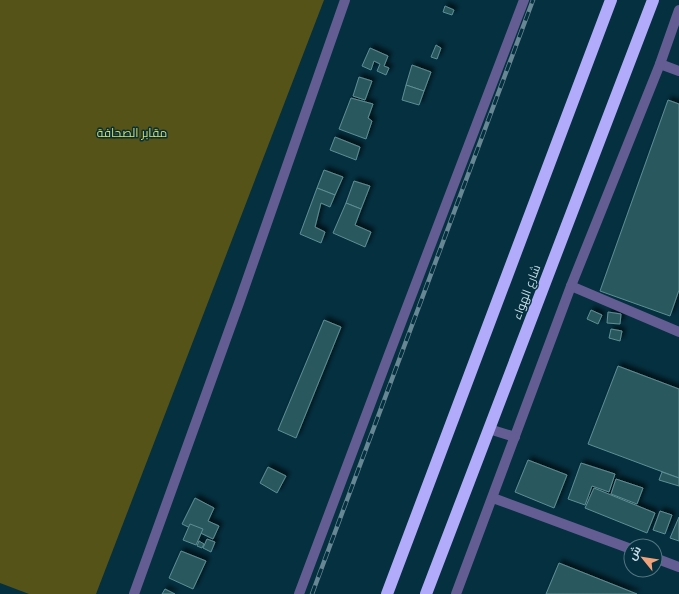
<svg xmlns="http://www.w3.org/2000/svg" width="679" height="594" font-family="Lato,Cairo,sans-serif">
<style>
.green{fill:#555317}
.building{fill:#2b595f;stroke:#5e8e95;filter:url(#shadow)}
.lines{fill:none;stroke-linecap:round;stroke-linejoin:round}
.street{stroke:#635d93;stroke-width:10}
.highway{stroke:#b2aafa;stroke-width:12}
.rail-casing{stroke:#668793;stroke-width:4.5}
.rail{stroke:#04303f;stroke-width:3;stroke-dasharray:9;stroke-linecap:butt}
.labels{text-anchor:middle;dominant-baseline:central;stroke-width:3;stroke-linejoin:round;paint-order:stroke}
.park-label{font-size:12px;fill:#e2de52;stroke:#04303f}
.street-label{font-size:12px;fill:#c8dde6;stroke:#04303f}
</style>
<defs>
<filter id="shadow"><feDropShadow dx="3.5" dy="-3.5" stdDeviation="2" flood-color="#0009"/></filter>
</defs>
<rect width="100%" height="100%" fill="#04303f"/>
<!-- green -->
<polygon class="green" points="0,0 324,0 96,594 29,594 0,583"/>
<!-- building -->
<g class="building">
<polygon points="445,6 454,10 452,15 443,12"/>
<polygon points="436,45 441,48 437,59 431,57"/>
<polygon points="370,48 388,56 384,66 389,68 386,75 377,71 380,64 374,61 371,70 362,66"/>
<polygon points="412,65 431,72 424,91 406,85"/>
<polygon points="359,77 372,81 365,100 353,96"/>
<polygon points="406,85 424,91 419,105 402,100"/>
<polygon points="351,98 373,104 368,118 372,121 366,139 339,129"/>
<polygon points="668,100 679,104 679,290 670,316 600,291"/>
<polygon points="335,137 360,147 356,160 330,150"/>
<polygon points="324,170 343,177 335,195 317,188"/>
<polygon points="354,181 370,186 361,209 346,203"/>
<polygon points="317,188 335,195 330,207 321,203 315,227 325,232 321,243 300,234"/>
<polygon points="346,203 361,209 355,225 371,232 365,247 333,233"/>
<polygon points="591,310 602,315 598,324 587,319"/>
<polygon points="608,312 621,314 620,324 607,323"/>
<polygon points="324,320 341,327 296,438 278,430"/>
<polygon points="611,329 622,331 620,341 609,338"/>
<polygon points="618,366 679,389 679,478 588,444"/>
<polygon points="528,460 567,475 554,508 515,492"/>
<polygon points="581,463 615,474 609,492 592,486 585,505 568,499"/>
<polygon points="268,467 286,476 277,493 260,483"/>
<polygon points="662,472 679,478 679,486 659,480"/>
<polygon points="616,479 643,488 637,504 611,494"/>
<polygon points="594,488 655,513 647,533 585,508"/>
<polygon points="195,498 214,508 208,521 219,526 213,539 182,524"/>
<polygon points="660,511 672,515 665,534 653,530"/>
<polygon points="679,517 679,541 670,538"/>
<polygon points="190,524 203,529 196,545 183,540"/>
<polygon points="207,539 215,542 211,552 203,548"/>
<polygon points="199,541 204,544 202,548 197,546"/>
<polygon points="181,551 206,561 193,589 169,578"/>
<polygon points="559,563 637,594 546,594"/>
<polygon points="165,589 175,594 162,594"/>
</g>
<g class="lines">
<!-- street -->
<g class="street">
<polyline points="660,64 679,71"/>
<polyline points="571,286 679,332"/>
<polyline points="489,429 515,437"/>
<polyline points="493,498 631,549"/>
<polyline points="655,558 679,567"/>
<polyline points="134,594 239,303 345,0"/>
<polyline points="299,594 388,357 524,0"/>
<polyline points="456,594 571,286 660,64 679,10"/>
</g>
<!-- highway -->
<g class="highway">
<polyline points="387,594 611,0"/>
<polyline points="426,594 653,0"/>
</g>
<!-- rail casing -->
<g class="rail-casing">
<polyline id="rail" points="312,594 533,0"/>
</g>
<!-- rail -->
<use href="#rail" class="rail"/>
</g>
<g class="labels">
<!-- park labels -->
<g class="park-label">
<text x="132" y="132">مقابر الصحافة</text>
</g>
<!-- street labels -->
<g class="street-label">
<text transform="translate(526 292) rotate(-69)">شارع الهواء</text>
</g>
</g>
<!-- north arrow -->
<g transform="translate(643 558) rotate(300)"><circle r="19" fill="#04303f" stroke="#527582"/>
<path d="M0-3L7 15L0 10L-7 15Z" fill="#f0a27a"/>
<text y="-6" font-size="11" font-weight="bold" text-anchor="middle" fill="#c8dde6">ش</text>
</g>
</svg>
